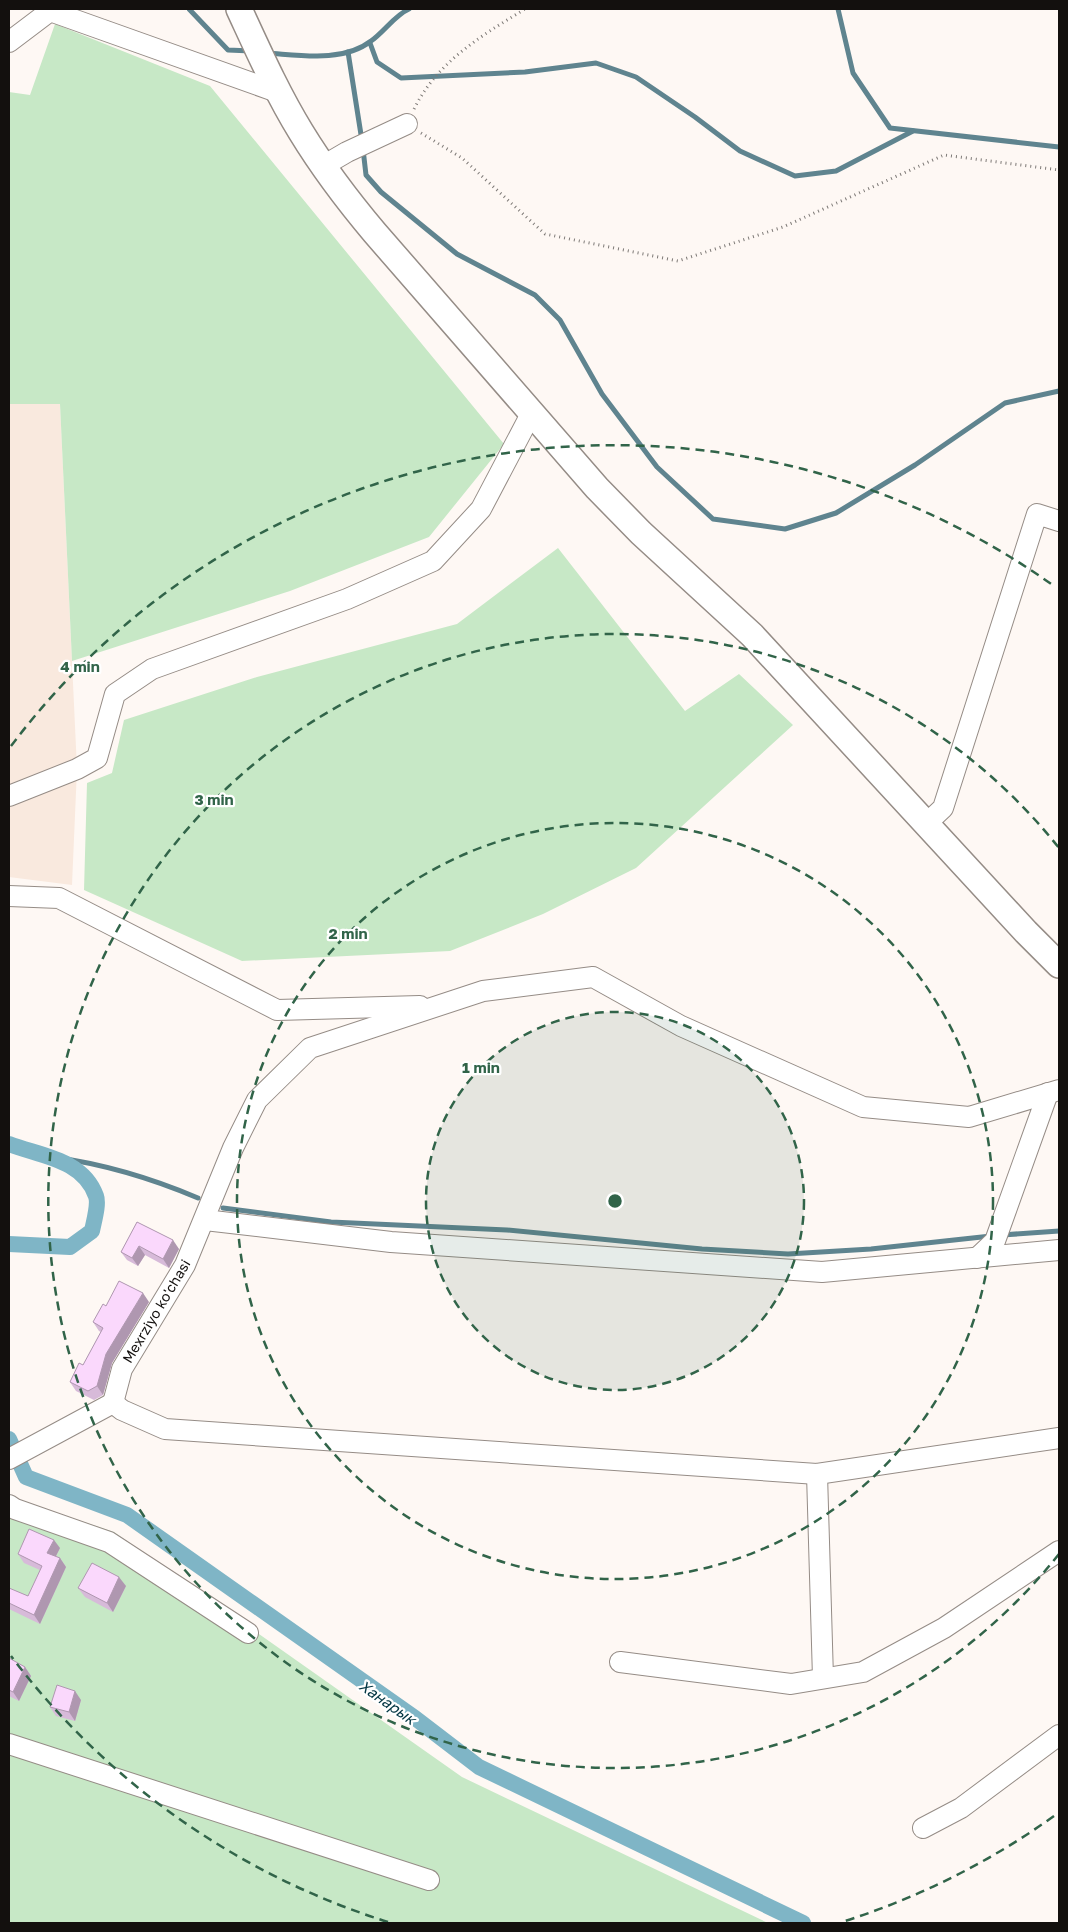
<svg xmlns="http://www.w3.org/2000/svg" width="1068" height="1932" font-family="'Golos Text',sans-serif">
<style>
.built{fill:#f9e9de}
.green{fill:#c7e8c6}
.lines{fill:none;stroke-linecap:round;stroke-linejoin:round}
.stream{stroke:#5f848f;stroke-width:5}
.canal{stroke:#7fb5c6;stroke-width:16}
.minor-casing{stroke:#958c86;stroke-width:22}
.major-casing{stroke:#958c86;stroke-width:28}
.path{stroke:#7d7976;stroke-width:3;stroke-dasharray:1 4;stroke-linecap:butt}
.minor{stroke:#fff;stroke-width:20}
.major{stroke:#fff;stroke-width:25}
.wall{fill:#d7bad9}
.shaded-wall{fill:#af97b0}
.building{fill:#fad8fc;stroke:#af97b0}
.ring{fill:none;stroke:#316449;stroke-width:2.5;stroke-dasharray:9 6}
.labels{text-anchor:middle;dominant-baseline:central;stroke-width:4.5;stroke-linejoin:round;paint-order:stroke}
.street-label{font-size:14px;fill:#13100e;stroke:#fff}
.water-label{font-size:15px;font-style:italic;fill:#023542;stroke:#fff}
.centre{fill:#316449;stroke:#fff;stroke-width:2.5}
.ring-label{font-size:15px;text-anchor:middle;font-weight:bold;fill:#316449;stroke:#fff;stroke-width:4.5;stroke-linejoin:round;paint-order:stroke}
</style>
<rect width="100%" height="100%" fill="#fef8f4"/>
<!-- built -->
<polygon class="built" points="9,404 60,404 77,769 72,885 9,877"/>
<!-- green -->
<g class="green">
<polygon points="55,24 210,86 504,444 429,537 290,591 72,661 60,404 9,404 9,92 30,95"/>
<polygon points="558,548 685,711 739,674 793,725 636,868 543,914 450,951 242,961 84,890 87,783 112,773 124,720 257,677 457,624"/>
<polygon points="9,1492 12,1498 114,1532 462,1777 768,1923 9,1923"/>
</g>
<g class="lines">
<!-- stream -->
<g class="stream">
<polyline points="189,9 228,50 251,51"/>
<polyline points="838,9 853,73 890,128 1059,147"/>
<polyline points="370,43 377,62 401,78 525,72 596,63 636,77 695,117 740,151 795,176 836,171 913,131"/>
<polyline points="348,52 362,141"/>
<path d="M267 53C299 55 343 63 371 41 384 32 395 15 409 9"/>
<polyline points="363,149 366,175 381,192 457,254 535,295 560,320 602,394 657,467 713,519 785,529 836,513 915,465 1005,403 1059,391"/>
<path d="M53 1157C104 1164 151 1178 198 1198"/>
<polyline points="223,1208 331,1222 507,1230 702,1249 788,1254 871,1249 991,1236"/>
<polyline points="1002,1235 1059,1231"/>
</g>
<!-- canal -->
<g class="canal">
<path d="M9 1144C40 1156 83 1159 96 1196 99 1204 94 1221 92 1231L70 1247 9 1244"/>
<polyline points="9,1439 26,1477 127,1515 415,1718 479,1767 803,1923"/>
</g>
<!-- minor casing -->
<g class="minor-casing">
<g id="minor">
<polyline points="9,42 50,11 280,93"/>
<polyline points="323,166 347,152 407,124"/>
<polyline points="9,796 77,769 97,758 115,694 152,669 347,599 433,561 481,509 532,412"/>
<polyline points="926,824 943,808 1037,514 1059,521"/>
<polyline points="9,896 59,898 277,1010 420,1006"/>
<polyline points="205,1220 391,1242 822,1272 1059,1250"/>
<polyline points="977,1258 995,1241 1048,1093"/>
<polyline points="113,1403 122,1369 185,1265 233,1148 257,1100 310,1048 483,991 593,977 681,1026 863,1107 969,1117 1059,1090"/>
<polyline points="113,1403 122,1410 165,1429 817,1474 1059,1438"/>
<polyline points="9,1459 113,1403"/>
<polyline points="817,1474 823,1678"/>
<polyline points="9,1505 15,1509 109,1542 248,1633"/>
<polyline points="620,1662 791,1684 863,1672 944,1628 1059,1551"/>
<polyline points="9,1744 429,1880"/>
<polyline points="923,1828 961,1808 1059,1735"/>
</g>
</g>
<!-- major casing -->
<g class="major-casing">
<path id="major" d="M239 9C258 50 277 93 301 132 323 168 348 201 375 233L597 488 641 533 752 635 1026 932 1059 965"/>
</g>
<!-- path -->
<g class="path">
<path d="M414 109C438 61 481 36 525 9"/>
<polyline points="421,133 462,158 545,234 678,261 783,227 944,155 1059,170"/>
</g>
<!-- minor -->
<use href="#minor" class="minor"/>
<!-- major -->
<use href="#major" class="major"/>
</g>
<!-- wall -->
<g class="wall">
<polygon points="137,1222 179,1249 169,1268 145,1255 138,1266 127,1260 121,1252"/>
<polygon points="149,1302 112,1363 103,1395 94,1400 76,1391 70,1382 83,1365 101,1332 99,1331 93,1322"/>
<polygon points="60,1548 56,1556 60,1558 66,1567 40,1624 9,1609 9,1588 28,1596 40,1570 24,1563 18,1554"/>
<polygon points="126,1586 113,1612 85,1597 78,1588"/>
<polygon points="9,1658 25,1667 31,1676 19,1701 9,1696"/>
<polygon points="81,1700 75,1721 56,1716 50,1707"/>
</g>
<!-- shaded-wall -->
<g class="shaded-wall">
<polygon points="173,1240 179,1249 169,1268 163,1259"/>
<polygon points="139,1246 145,1255 138,1266 132,1258"/>
<polygon points="143,1293 149,1302 112,1363 103,1395 97,1386 106,1354"/>
<polygon points="54,1540 60,1548 53,1562 47,1553"/>
<polygon points="60,1558 66,1567 40,1624 34,1615"/>
<polygon points="119,1577 126,1586 113,1612 107,1603"/>
<polygon points="25,1667 31,1676 19,1701 13,1692"/>
<polygon points="75,1691 81,1700 75,1721 69,1712"/>
</g>
<!-- building -->
<g class="building">
<polygon points="137,1222 173,1240 163,1259 139,1246 132,1258 121,1252"/>
<polygon points="119,1281 143,1293 106,1354 97,1386 88,1391 70,1382 79,1363 83,1365 103,1328 93,1322 103,1304 106,1306"/>
<polygon points="29,1529 54,1540 47,1553 60,1558 34,1615 9,1603 9,1588 28,1596 42,1566 18,1554"/>
<polygon points="92,1563 119,1577 107,1603 78,1588"/>
<polygon points="9,1658 25,1667 13,1692 9,1690"/>
<polygon points="57,1685 75,1691 69,1712 50,1707"/>
</g>
<!-- distance rings -->
<circle cx="615" cy="1201" r="189" fill="#316449" fill-opacity=".12"/>
<g class="ring">
<circle cx="615" cy="1201" r="189"/>
<circle cx="615" cy="1201" r="378"/>
<path d="M1059 1554A567 567 0 1 1 1059 848"/>
<path d="M1054 1816A756 756 0 0 1 842 1922M388 1922A756 756 0 0 1 11 1656M11 746A756 756 0 0 1 1054 586"/>
</g>
<g class="labels">
<!-- street labels -->
<g class="street-label">
<text transform="translate(156 1311) rotate(-59)">Mexrziyo ko'chasi</text>
</g>
<!-- water labels -->
<g class="water-label">
<text transform="translate(388 1702) rotate(35)">Ханарык</text>
</g>
</g>
<circle cx="615" cy="1201" r="8" class="centre"/>
<g class="ring-label">
<text x="80" y="672">4 min</text>
<text x="214" y="805">3 min</text>
<text x="348" y="939">2 min</text>
<text x="481" y="1073">1 min</text>
</g>
<!-- border -->
<rect width="1068" height="1932" fill="none" stroke="#13100e" stroke-width="20"/>
</svg>
